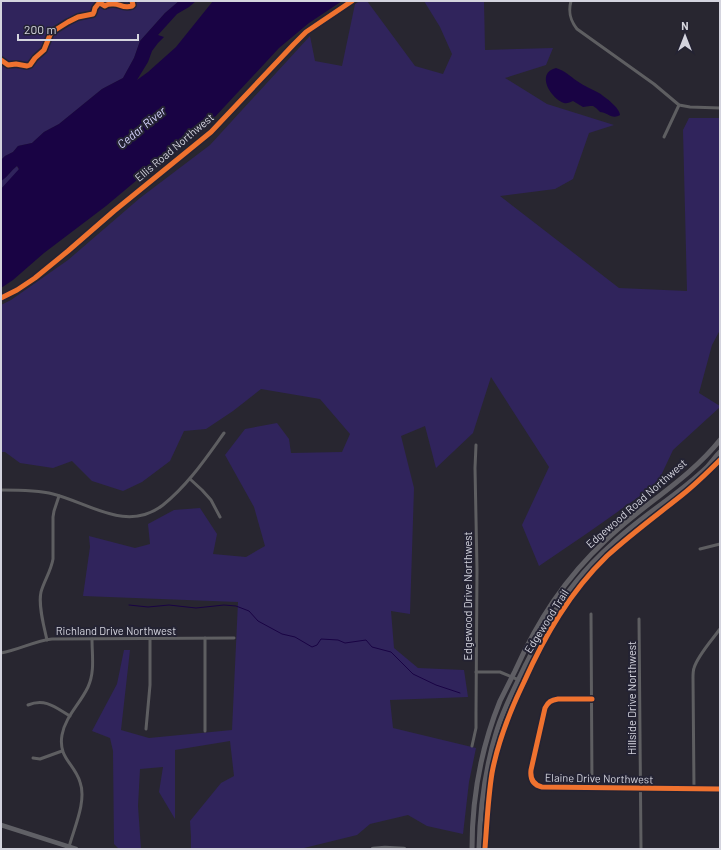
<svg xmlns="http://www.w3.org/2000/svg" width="721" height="850" font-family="Barlow,sans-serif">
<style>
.green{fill:#30245c}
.water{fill:#190344}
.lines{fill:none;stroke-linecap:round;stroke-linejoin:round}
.stream{stroke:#190344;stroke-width:1}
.street{stroke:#5e5e61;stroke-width:3}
.secondary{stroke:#606066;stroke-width:4.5}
.primary{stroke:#5f5e64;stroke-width:5}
.cycleway-casing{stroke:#242333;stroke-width:8}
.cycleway{stroke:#ef722f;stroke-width:5}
.labels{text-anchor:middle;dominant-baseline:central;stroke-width:4;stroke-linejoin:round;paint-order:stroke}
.street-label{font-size:11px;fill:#d4d4de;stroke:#242333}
.water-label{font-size:12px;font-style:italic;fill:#d6d4ff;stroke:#242333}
</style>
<rect width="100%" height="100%" fill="#282630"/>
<!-- green -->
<g class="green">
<polygon points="1,1 179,1 165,13 140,41 134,58 123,78 102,89 59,124 44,132 32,143 18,146 13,152 5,156 1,160"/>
<polygon points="360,1 367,1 415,66 443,74 452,54 440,27 424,1 484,1 485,50 553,48 546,65 505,78 547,104 614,125 589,133 573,179 555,189 500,196 619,288 687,291 683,130 689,118 720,118 720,330 712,345 699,393 720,406 720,407 673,450 657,484 589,532 539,566 522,525 549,467 491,377 473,433 436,468 425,426 401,436 414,488 410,614 391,611 394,648 418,668 464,670 468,697 390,700 393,728 476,748 469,782 463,834 427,826 408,815 370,824 357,835 304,848 304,849 191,849 191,837 190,821 221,783 234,776 230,741 175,750 175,819 159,792 163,767 140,769 138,806 141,849 119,849 114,844 113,751 110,738 92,731 117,684 124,650 130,650 121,730 149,738 232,730 238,602 83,596 90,547 89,536 135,548 150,544 148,524 174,510 200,508 217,534 213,554 246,557 265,546 254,507 225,455 245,429 277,423 289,439 291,453 342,452 350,434 320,399 261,389 233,411 206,429 184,431 170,461 142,482 123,491 92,481 72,461 53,468 20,463 5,452 1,452 1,305 11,300 68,260 140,198 210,145 310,36 315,61 342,66 355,4"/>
<path d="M17 166 19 170 1 189V181C8 177 11 170 17 166Z"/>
</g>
<!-- water -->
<g class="water">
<path d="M179 1H196L189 7 177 14 158 35 164 37 158 43 152 51 148 62 137 80 148 72 176 47 213 1H342L309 23 279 48 213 119 187 143 137 180 106 206 44 253 13 280 1 288V189L19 169 17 166C11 170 8 177 1 181V160L5 156 13 152 18 146 32 143 44 132 59 124 102 89 123 78 134 58 140 41 165 13Z"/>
<path d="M556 68C565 71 570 76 577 81 584 86 592 89 599 93 605 97 620 108 620 115 612 120 607 112 600 112L596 108 593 106H590L583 107 573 101C570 102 567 104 564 103 551 99 535 73 556 68Z"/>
</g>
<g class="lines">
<!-- stream -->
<polyline class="stream" points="129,605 148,607 169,605 196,608 224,605 236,606 249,611 258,621 282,634 295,637 312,647 317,645 321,639 338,640 345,643 366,640 372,647 391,652 413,674 436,685 460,693"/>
<!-- street -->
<g class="street">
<path d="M571 1C568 12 570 20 577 29L654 84 679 105 690 107 720 108"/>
<polyline points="664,137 679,105"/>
<polyline points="190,479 202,490 211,500 220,517"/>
<path d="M1 490C17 490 38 490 53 494 89 503 127 533 163 505 188 485 206 458 224 433"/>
<polyline points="700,549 720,544"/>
<polyline points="591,614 592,788"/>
<polyline points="639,619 641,849"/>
<polyline points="205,638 205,731"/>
<path d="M47 640C44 627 38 605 41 592 44 581 51 571 53 559V517L54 511 59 496"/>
<path d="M1 653C19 650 34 641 52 639L234 638"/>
<polyline points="476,672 500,672 519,680"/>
<path d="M592 699H558C551 700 548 702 545 708L531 770C530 779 533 785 542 787L720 789"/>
<path d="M28 705C45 698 55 707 70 716"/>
<polyline points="146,729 150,685 150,639"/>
<polyline points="472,746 476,728 476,713 477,569 475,468 476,445"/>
<polyline points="33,758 40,759 62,751"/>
<path d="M694 789 693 678C693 675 693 671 694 668 698 655 712 640 720 629"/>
<path d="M69 847C74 828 87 801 80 782 74 763 58 758 62 735 65 717 80 704 88 687 95 672 92 655 92 639"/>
</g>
<!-- secondary -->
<g class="secondary">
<polyline points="1,298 17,290 35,278 68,251 114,211 211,132 294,44 306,32 352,1"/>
<polyline points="1,825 76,849"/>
<polyline points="373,849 385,848 404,849"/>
</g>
<!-- primary -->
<g class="primary">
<path d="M472 849C472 798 481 748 500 701 505 691 510 681 515 671 538 620 565 578 606 540 642 505 688 480 720 440"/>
<path d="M479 849C480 809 485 768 497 730 504 708 515 687 525 666 532 653 538 639 546 626 563 596 586 567 612 544 641 516 677 496 706 468 711 463 715 457 720 452"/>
</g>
<!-- cycleway casing -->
<g class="cycleway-casing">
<g id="cycleway">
<path d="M1 60 8 65 16 64 27 66 30 65 35 58 44 50 50 35 52 32 68 22 78 17 93 14 94 12 95 8 99 3H100L105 6C106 5 110 4 112 4 120 3 122 9 132 6L133 5 132 1"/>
<polyline points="1,298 17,290 35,278 68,251 114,211 211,132 294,44 306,32 352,1"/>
<path d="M592 699H558C551 700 548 702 545 708L531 770C530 779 533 785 542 787L720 789"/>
<path d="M485 848C487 823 488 798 492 773 498 741 510 711 524 682 545 635 570 592 607 556 631 534 657 515 682 495 696 484 708 472 720 460"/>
</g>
</g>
<!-- cycleway -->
<use href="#cycleway" class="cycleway"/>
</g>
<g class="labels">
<!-- street labels -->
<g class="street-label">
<text transform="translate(174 147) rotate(-40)">Ellis Road Northwest</text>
<text transform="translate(636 503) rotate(-41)">Edgewood Road Northwest</text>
<text transform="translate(467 596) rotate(-90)">Edgewood Drive Northwest</text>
<text transform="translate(546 621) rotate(-58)">Edgewood Trail</text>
<text x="116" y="630">Richland Drive Northwest</text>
<text transform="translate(631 698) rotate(-90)">Hillside Drive Northwest</text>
<text transform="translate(599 778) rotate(1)">Elaine Drive Northwest</text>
</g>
<!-- water labels -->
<g class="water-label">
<text transform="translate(141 127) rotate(-39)">Cedar River</text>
</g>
</g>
<!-- border -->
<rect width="721" height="850" fill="none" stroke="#d4d4de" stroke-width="4"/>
<!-- north arrow -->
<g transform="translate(685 36)" stroke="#242333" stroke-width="3" paint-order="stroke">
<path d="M0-3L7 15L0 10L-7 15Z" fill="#d4d4de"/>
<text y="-6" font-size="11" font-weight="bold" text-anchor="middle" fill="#d4d4de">N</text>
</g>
<!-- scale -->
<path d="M18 34v6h120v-6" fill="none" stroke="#d4d4de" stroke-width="2"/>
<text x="24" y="34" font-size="12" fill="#d4d4de" stroke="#242333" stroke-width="3" paint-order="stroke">200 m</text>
</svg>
